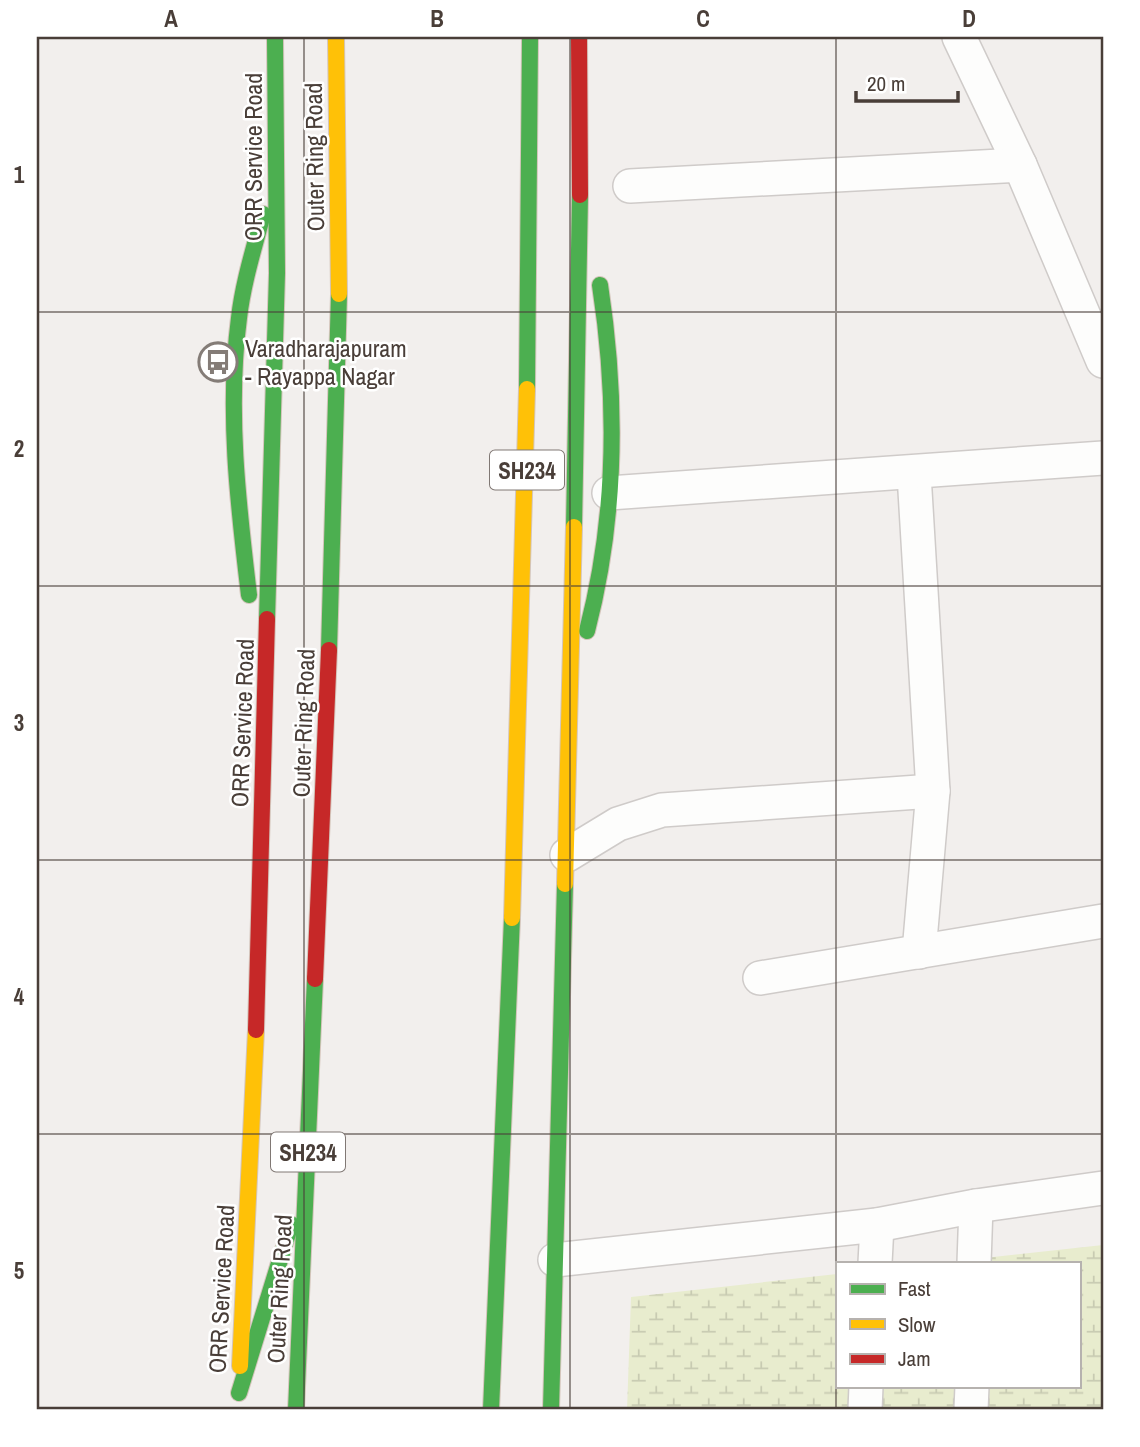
<svg xmlns="http://www.w3.org/2000/svg" width="1140" height="1447" font-family="'Archivo Narrow',sans-serif">
<style>
.wetland{fill:url(#wetland-marsh)}
.lines{fill:none;stroke-linecap:round;stroke-linejoin:round}
.street-casing{stroke:#cfcbc9;stroke-width:36}
.fast-casing{stroke:#d4c5bb;stroke-width:18}
.slow-casing{stroke:#d4c5bb;stroke-width:18}
.jam-casing{stroke:#d4c5bb;stroke-width:18}
.street{stroke:#fdfdfc;stroke-width:33}
.fast{stroke:#4caf50;stroke-width:16}
.slow{stroke:#ffc107;stroke-width:16}
.jam{stroke:#c62828;stroke-width:16}
.grid{fill:none;stroke:#493e38;stroke-width:2;stroke-opacity:0.55}
.labels{text-anchor:middle;dominant-baseline:central;stroke-width:5;stroke-linejoin:round;paint-order:stroke}
.shield{fill:#fff;stroke:#807874;stroke-width:2}
.shield-label{font-size:23px;font-weight:bold;fill:#493e38}
.street-label{font-size:24px;fill:#493e38;stroke:#fff}
.poi-label{font-size:24px;fill:#493e38;stroke:#fff;text-anchor:start}
.neatline{fill:none;stroke:#493e38;stroke-width:2.5}
.grid-label{font-size:23px;text-anchor:middle;font-weight:bold;fill:#493e38}
</style>
<defs>
<pattern id="wetland-marsh" width="20" height="14" patternUnits="userSpaceOnUse" patternTransform="scale(1.75)"><rect width="20" height="14" fill="#e8ecce"/><path d="M1 5h8M5 5V1M11 12h8M15 12V8" fill="none" stroke="#c8cbb2"/></pattern>
</defs>
<rect width="100%" height="100%" fill="#f2efed"/>
<!-- wetland -->
<polygon class="wetland" points="1103,1245 1103,1410 627,1410 631,1297 837,1274 837,1386 1079,1386 1079,1263 939,1263"/>
<g class="lines">
<!-- street casing -->
<g class="street-casing">
<g id="street">
<polyline points="959,37 1020,165 1103,361"/>
<polyline points="630,186 1020,165"/>
<polyline points="914,474 933,791 919,952"/>
<polyline points="609,493 1103,458"/>
<polyline points="567,855 618,824 662,810 933,791"/>
<polyline points="760,978 1103,921"/>
<polyline points="555,1260 877,1225 976,1206 1103,1188"/>
<polyline points="875,1263 877,1225"/>
<polyline points="974,1263 976,1206"/>
<polyline points="865,1410 866,1386"/>
<polyline points="971,1410 972,1386"/>
</g>
</g>
<!-- fast casing -->
<g class="fast-casing">
<g id="fast">
<polyline points="527,389 530,37"/>
<polyline points="574,527 580,195"/>
<path d="M249 595C238 504 227 409 239 318 243 283 254 248 263 214"/>
<polyline points="267,619 277,273 275,37"/>
<path d="M587 631C617 516 618 402 600 285"/>
<polyline points="329,650 339,294"/>
<polyline points="239,1393 291,1224"/>
<polyline points="296,1410 315,979"/>
<polyline points="491,1410 512,918"/>
<polyline points="551,1410 565,884"/>
</g>
</g>
<!-- slow casing -->
<g class="slow-casing">
<g id="slow">
<polyline points="336,37 339,294"/>
<polyline points="565,884 574,527"/>
<polyline points="512,918 527,389"/>
<polyline points="240,1366 256,1030"/>
</g>
</g>
<!-- jam casing -->
<g class="jam-casing">
<g id="jam">
<polyline points="579,37 580,195"/>
<polyline points="315,979 329,650"/>
<polyline points="256,1030 267,619"/>
</g>
</g>
<!-- street -->
<use href="#street" class="street"/>
<!-- fast -->
<use href="#fast" class="fast"/>
<!-- slow -->
<use href="#slow" class="slow"/>
<!-- jam -->
<use href="#jam" class="jam"/>
</g>
<!-- grid -->
<path class="grid" d="M304 37V1410M570 37V1410M836 37V1410M37 312H1103M37 586H1103M37 860H1103M37 1134H1103"/>
<!-- icons -->
<defs>
<g id="bus-ring" transform="scale(2.0125)"><circle r="9.5" fill="#fff" stroke="#847c77" stroke-width="1.5"/><path d="M-5-6H5V4H4V6H2V4H-2V6H-4V4H-5ZM-3.5-4V0h7V-4ZM-3.5 1.2v1.5H-2V1.2ZM2 1.2v1.5H3.5V1.2Z" fill="#847c77"/></g>
</defs>
<g fill-rule="evenodd">
<use href="#bus-ring" x="218" y="362"/>
</g>
<g class="labels">
<!-- shield labels -->
<g class="shield">
<rect x="490" y="450.5" width="74" height="39" rx="5"/>
<rect x="271" y="1132.5" width="74" height="39" rx="5"/>
</g>
<g class="shield-label">
<text x="527" y="470">SH234</text>
<text x="308" y="1152">SH234</text>
</g>
<!-- street labels -->
<g class="street-label">
<text transform="translate(253 157) rotate(-90)">ORR Service Road</text>
<text transform="translate(314 157) rotate(-91)">Outer Ring Road</text>
<text transform="translate(242 723) rotate(-88)">ORR Service Road</text>
<text transform="translate(303 723) rotate(-88)">Outer Ring Road</text>
<text transform="translate(221 1289) rotate(-87)">ORR Service Road</text>
<text transform="translate(279 1289) rotate(-87)">Outer Ring Road</text>
</g>
<!-- poi labels -->
<g class="poi-label">
<text x="245" y="348">Varadharajapuram<tspan x="245" dy="28">- Rayappa Nagar</tspan></text>
</g>
</g>
<!-- border -->
<rect width="1140" height="1447" fill="none" stroke="#ffffff" stroke-width="77"/>
<!-- legend -->
<rect x="836" y="1262" width="245" height="126" fill="#ffffff" stroke="#b6b2af" stroke-width="2"/>
<rect x="850" y="1284" width="35" height="10" fill="#4caf50" stroke="#b6b2af" stroke-width="2"/>
<text x="898" y="1296" font-size="21" fill="#493e38">Fast</text>
<rect x="850" y="1319" width="35" height="10" fill="#ffc107" stroke="#b6b2af" stroke-width="2"/>
<text x="898" y="1332" font-size="21" fill="#493e38">Slow</text>
<rect x="850" y="1354" width="35" height="10" fill="#c62828" stroke="#b6b2af" stroke-width="2"/>
<text x="898" y="1366" font-size="21" fill="#493e38">Jam</text>
<!-- scale -->
<path d="M856 91v10h102v-10" fill="none" stroke="#493e38" stroke-width="3.5"/>
<text x="867" y="91" font-size="21" fill="#493e38" stroke="#ffffff" stroke-width="5" paint-order="stroke">20 m</text>
<rect x="38" y="38" width="1064" height="1370" class="neatline"/>
<g class="grid-label">
<text x="171" y="27">A</text>
<text x="437" y="27">B</text>
<text x="703" y="27">C</text>
<text x="969" y="27">D</text>
<text x="19" y="183">1</text>
<text x="19" y="457">2</text>
<text x="19" y="731">3</text>
<text x="19" y="1005">4</text>
<text x="19" y="1279">5</text>
</g>
</svg>
